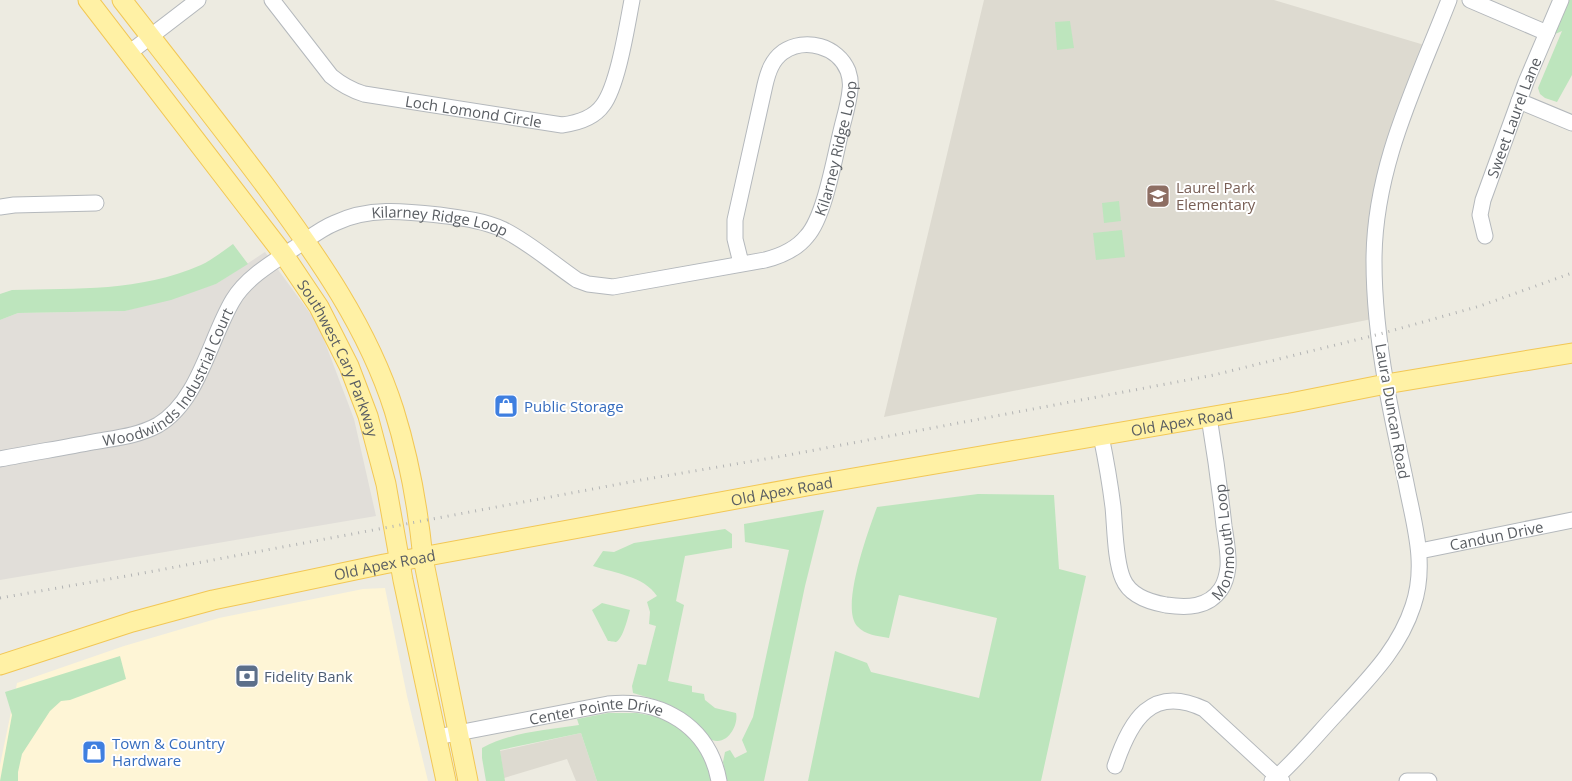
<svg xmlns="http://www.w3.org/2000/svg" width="1572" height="781" font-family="'Open Sans',sans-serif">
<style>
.commercial{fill:#fef5d6}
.industrial{fill:#e1ded9}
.education{fill:#dddad0}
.green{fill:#bde5bd}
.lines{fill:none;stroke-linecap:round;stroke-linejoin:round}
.minor-casing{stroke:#b4b8bc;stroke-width:17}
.major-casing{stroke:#f2c755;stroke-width:21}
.minor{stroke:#fff;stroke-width:15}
.major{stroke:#fff1a5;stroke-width:19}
.rail{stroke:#b3b4b4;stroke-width:3;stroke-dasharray:1 6;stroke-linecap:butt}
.labels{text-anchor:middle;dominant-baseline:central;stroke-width:4;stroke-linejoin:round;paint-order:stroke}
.street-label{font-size:15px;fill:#5a5e63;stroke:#fff}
.education-label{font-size:15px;fill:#785e54;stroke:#fff;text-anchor:start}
.shop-label{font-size:15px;fill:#366cbe;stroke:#fff;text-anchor:start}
.service-label{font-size:15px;fill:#4e5e75;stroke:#fff;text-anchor:start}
</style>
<rect width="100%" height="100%" fill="#edebe1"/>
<!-- commercial -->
<polygon class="commercial" points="385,588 407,696 428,781 0,781 0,765 17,683 124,646 219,618 363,589"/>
<!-- industrial -->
<polygon class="industrial" points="265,252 318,324 354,419 376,516 0,580 0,320 18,313 125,311 216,284"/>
<!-- education -->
<g class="education">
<polygon points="984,0 1274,0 1431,47 1383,177 1377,318 884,417"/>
<polygon points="581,733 597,781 576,781 567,759 504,778 500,751"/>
</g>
<!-- green -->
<g class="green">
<polygon points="1568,0 1572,0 1572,75 1557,102 1545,98 1540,94 1538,88 1562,31 1553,35"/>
<polygon points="1070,21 1074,48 1057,50 1055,22"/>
<polygon points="1119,201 1121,221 1104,223 1102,203"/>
<polygon points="1122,230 1125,257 1096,260 1093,233"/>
<path d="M233 244 248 264 216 284 171 300 125 311 18 313 0 320V294L12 290C78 288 139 292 201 265 212 260 223 251 233 244Z"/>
<path d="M978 494 1054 495 1059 569 1086 576 1041 781H808L835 651 867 663 871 672 979 698 997 618 899 595 889 638C878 636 865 635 857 626 840 607 869 529 877 507Z"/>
<polygon points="824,510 805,586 764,781 727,781 723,762 725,752 730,750 735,758 747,752 742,740 753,717 789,550 745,542 744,524"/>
<path d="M725 529 732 534V548L685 556 676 601 684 605 668 681 692 686V692L704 694 705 700 715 708 736 713C739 725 727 746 712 740 704 737 697 724 690 718 675 704 653 699 633 693L632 686 638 664 646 665 656 626 649 624 650 612 647 602 657 596C644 576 614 573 593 566L603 551 614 552 634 543Z"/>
<path d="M602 603 630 610C628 617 623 639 616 642 615 642 609 641 608 641L592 610Z"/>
<polygon points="120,656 126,679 70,700 61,701 50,711 22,754 18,772 18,781 0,781 12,715 5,692"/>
<path d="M608 713H637L659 717 681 727 696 740 714 781H597L581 733 500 750 505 781H486L482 758V748C511 732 547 730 579 725L577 719Z"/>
</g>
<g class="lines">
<!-- minor casing -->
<g class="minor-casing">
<g id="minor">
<path id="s1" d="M272 0 331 76C342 85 351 90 364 94L562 125C577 123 594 118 603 105 618 85 627 26 632 0"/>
<polyline points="1470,0 1547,33"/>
<polyline points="129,53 198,0"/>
<polyline points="1519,101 1572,123"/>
<polyline points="0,207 14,205 96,203"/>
<path id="s2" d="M1485 236 1480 215 1483 200 1526 82 1561 0"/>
<path id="s3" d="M1101 436C1106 460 1110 483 1113 507 1115 527 1115 561 1123 579 1130 596 1149 602 1166 605 1187 608 1208 608 1221 589 1225 583 1227 575 1228 567 1229 554 1226 539 1224 526 1220 489 1215 453 1209 417"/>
<path id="s4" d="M0 459C31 453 62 448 93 442 115 438 138 436 158 425 199 401 210 338 233 300 246 278 273 262 293 249 307 240 320 229 335 223 368 207 404 211 439 215 460 218 482 220 502 229 529 242 552 263 577 280L588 284 613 287 765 260C781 256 796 250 807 236 825 216 835 155 842 127 845 115 849 102 850 90 851 84 850 77 848 71 838 46 805 37 783 52 772 60 768 72 765 85L735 220V239L741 263"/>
<path id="s5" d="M1420 551 1572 520"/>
<path id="s6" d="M437 737 608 704C661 698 709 726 719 781"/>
<path d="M1115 766C1130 721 1151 684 1204 709L1282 781"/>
<path d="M1272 781C1295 762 1319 732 1340 710 1369 678 1399 649 1413 606 1426 568 1416 531 1408 493 1401 457 1392 420 1386 384 1379 344 1374 302 1374 261 1374 167 1416 85 1449 0"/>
<polyline points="1407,781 1429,781"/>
</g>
</g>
<!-- major casing -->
<g class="major-casing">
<g id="major">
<path id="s7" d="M88 0 284 255 319 307 349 366 368 416 386 484 403 580 446 781"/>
<path d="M122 0C171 63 220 125 267 188 318 257 368 328 394 410 409 458 418 508 423 558L468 781"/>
<path id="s8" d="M0 665 132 622 213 600 384 564 807 486 1290 403 1386 384 1572 353"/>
</g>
</g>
<!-- minor -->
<use href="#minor" class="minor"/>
<!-- major -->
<use href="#major" class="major"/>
<!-- rail -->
<polyline class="rail" points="0,598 138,574 641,480 783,456 1214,375 1380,334 1480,306 1572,273"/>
</g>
<!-- icons -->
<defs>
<g id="school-square" transform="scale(1.25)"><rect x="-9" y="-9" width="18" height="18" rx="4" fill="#8d6e63" stroke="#fff"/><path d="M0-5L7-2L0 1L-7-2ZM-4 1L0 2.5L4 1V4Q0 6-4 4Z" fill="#fff"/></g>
<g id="shop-square" transform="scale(1.25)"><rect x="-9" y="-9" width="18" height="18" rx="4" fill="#3f7fe0" stroke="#fff"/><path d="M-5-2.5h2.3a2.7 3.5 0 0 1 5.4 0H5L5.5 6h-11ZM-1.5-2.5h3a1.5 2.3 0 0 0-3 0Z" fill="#fff"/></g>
<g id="bank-square" transform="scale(1.25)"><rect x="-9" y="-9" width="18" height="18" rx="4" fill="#5c6f8a" stroke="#fff"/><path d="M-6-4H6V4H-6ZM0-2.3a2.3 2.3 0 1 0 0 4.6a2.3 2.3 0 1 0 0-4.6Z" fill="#fff"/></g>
</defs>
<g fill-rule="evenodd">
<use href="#school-square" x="1158" y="196"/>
<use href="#shop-square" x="506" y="406"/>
<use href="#bank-square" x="247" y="676"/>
<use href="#shop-square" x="94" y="752"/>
</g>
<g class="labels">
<!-- street labels -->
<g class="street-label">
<text stroke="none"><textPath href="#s1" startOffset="245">Loch Lomond Circle</textPath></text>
<text stroke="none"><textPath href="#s2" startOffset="125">Sweet Laurel Lane</textPath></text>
<text stroke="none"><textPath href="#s4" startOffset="1034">Kilarney Ridge Loop</textPath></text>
<text stroke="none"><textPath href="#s4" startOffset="546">Kilarney Ridge Loop</textPath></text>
<text stroke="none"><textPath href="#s7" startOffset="439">Southwest Cary Parkway</textPath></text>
<text stroke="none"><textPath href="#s4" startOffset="202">Woodwinds Industrial Court</textPath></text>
<text transform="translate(1393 411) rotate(80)">Laura Duncan Road</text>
<text stroke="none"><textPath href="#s8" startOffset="1208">Old Apex Road</textPath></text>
<text stroke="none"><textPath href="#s8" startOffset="802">Old Apex Road</textPath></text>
<text stroke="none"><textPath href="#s5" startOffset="78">Candun Drive</textPath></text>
<text stroke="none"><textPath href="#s3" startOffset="306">Monmouth Loop</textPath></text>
<text stroke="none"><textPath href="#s8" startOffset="398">Old Apex Road</textPath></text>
<text stroke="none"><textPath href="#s6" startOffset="162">Center Pointe Drive</textPath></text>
</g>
<!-- education labels -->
<g class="education-label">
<text x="1176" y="187">Laurel Park<tspan x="1176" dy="17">Elementary</tspan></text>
</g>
<!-- shop labels -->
<g class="shop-label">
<text x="524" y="406">Public Storage</text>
<text x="112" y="743">Town &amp; Country<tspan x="112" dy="17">Hardware</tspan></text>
</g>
<!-- service labels -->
<g class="service-label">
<text x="264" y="676">Fidelity Bank</text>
</g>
</g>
</svg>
